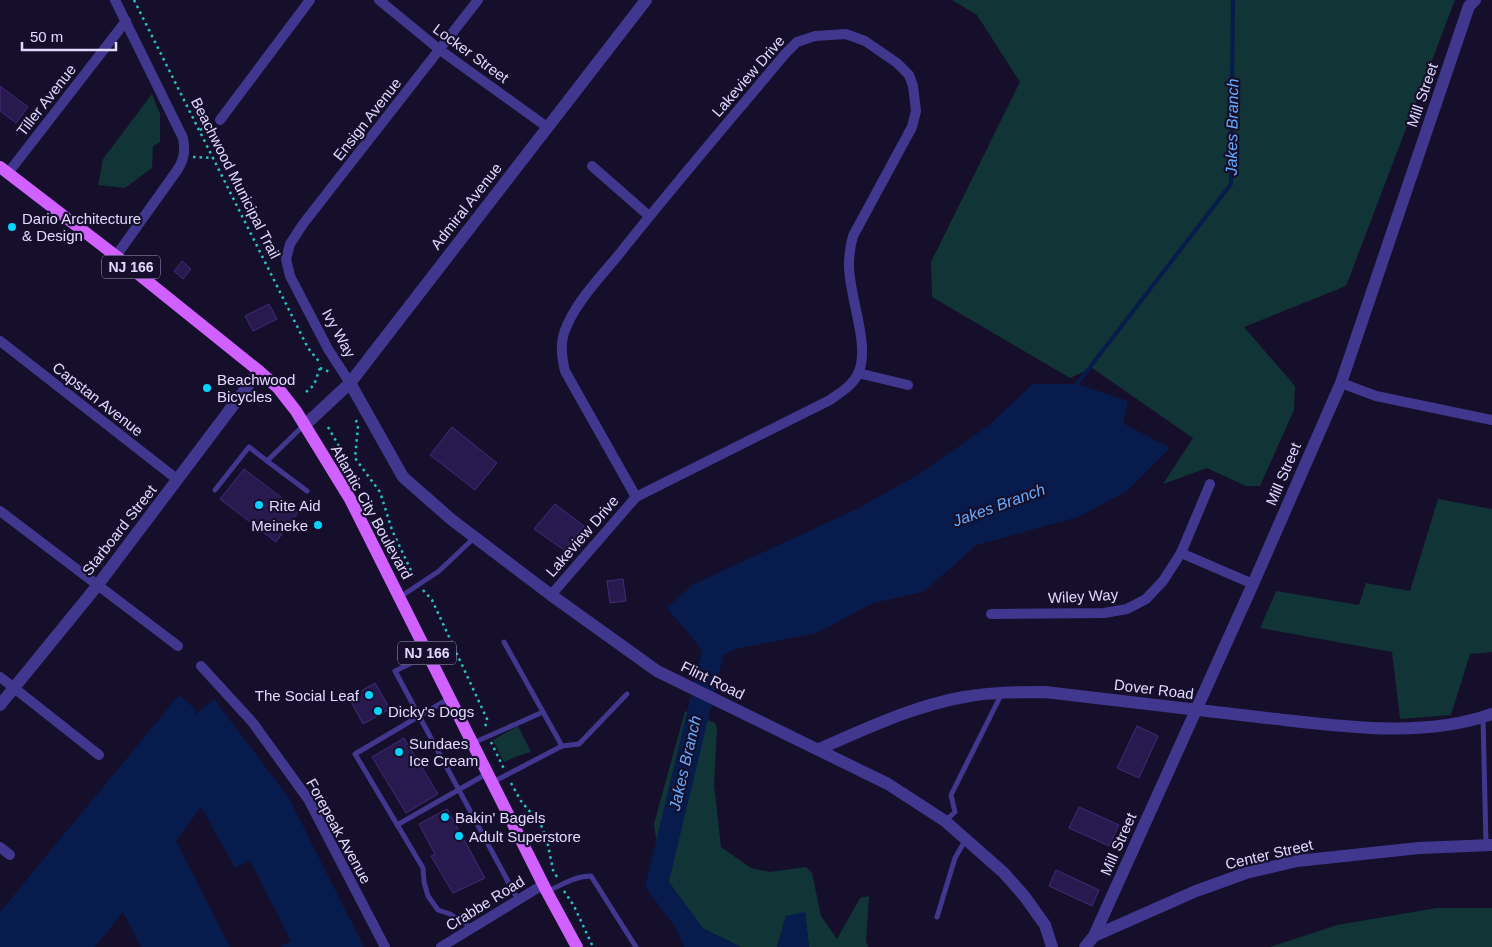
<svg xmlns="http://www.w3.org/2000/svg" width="1492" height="947" font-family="Arial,sans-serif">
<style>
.green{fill:#113436}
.water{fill:#071b4d}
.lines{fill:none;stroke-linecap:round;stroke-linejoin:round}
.stream{stroke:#071b4d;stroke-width:4}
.river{stroke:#071b4d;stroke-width:22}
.building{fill:#281a4e;stroke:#412a7b}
.path{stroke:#27c2c5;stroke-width:2.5;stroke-dasharray:2.5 4;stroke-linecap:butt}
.service{stroke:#41378e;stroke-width:5}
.minor{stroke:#41378e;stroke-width:10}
.tertiary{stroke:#41378e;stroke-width:12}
.primary{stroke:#d060ff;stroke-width:12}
.poi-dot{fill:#05d2ff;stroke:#160f2b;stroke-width:2}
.labels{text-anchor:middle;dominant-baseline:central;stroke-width:4.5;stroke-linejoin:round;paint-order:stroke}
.shield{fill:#160f2b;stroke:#a49cbf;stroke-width:1}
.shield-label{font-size:14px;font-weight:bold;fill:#e1d9ff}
.street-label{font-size:15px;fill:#e1d9ff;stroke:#160f2b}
.poi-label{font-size:15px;fill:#e1d9ff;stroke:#160f2b;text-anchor:start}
.water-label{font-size:16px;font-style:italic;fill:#67adff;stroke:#160f2b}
</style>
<rect width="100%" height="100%" fill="#160f2b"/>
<!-- green -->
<g class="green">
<polygon points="952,0 1455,0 1346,286 1244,327 1295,386 1294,410 1260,486 1246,486 1207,468 1163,484 1193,438 1092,368 1070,378 932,297 931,262 1020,82 977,15"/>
<polygon points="152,94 160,114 160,142 153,146 152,168 125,188 98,185 103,159"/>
<polygon points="1438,499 1492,509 1492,652 1470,654 1451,715 1400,719 1392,652 1260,628 1276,591 1359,605 1366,583 1410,591"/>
<polygon points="685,711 715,723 717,728 714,784 721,847 751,868 770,872 806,867 812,873 821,916 837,939 860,898 869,896 866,940 868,947 809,947 805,913 786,916 777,947 741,947 696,925 661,875 654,824"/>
<polygon points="518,726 531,752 520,755 504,762 493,740"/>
<polygon points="1437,908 1492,908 1492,947 1270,947 1337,925"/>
</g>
<!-- water -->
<g class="water">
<polygon points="1033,384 1077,384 1128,401 1123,423 1170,448 1127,491 1078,517 977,545 923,592 873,603 817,633 736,649 711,660 667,608 692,585 859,508 919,474 988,426"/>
<polygon points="179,695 195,709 195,715 214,699 289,798 364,947 279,947 291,941 250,861 235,868 201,807 176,841 230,947 141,947 123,912 95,947 0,947 0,912"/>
<polygon points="657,884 696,925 741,947 684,947"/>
<polygon points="805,912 809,947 777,947 786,916"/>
</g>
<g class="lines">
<!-- stream -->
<polyline class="stream" points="1077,384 1231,184 1233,0"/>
<!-- river -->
<polyline class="river" points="703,947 657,884 711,660 717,629"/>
</g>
<!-- building -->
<g class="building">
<polygon points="0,86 28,107 16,123 0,111"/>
<polygon points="182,261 191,269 183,279 174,271"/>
<polygon points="269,304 277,319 253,331 245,316"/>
<polygon points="452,427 497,463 475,490 430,455"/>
<polygon points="244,469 299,511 276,542 220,499"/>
<polygon points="555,504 584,526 564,550 534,529"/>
<polygon points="623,579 626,601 610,603 607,581"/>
<polygon points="375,683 390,709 363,724 349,698"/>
<polygon points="1137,726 1158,736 1139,778 1117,768"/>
<polygon points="404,738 438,794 406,813 372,757"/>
<polygon points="1079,807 1119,825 1109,846 1069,828"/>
<polygon points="447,809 485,878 453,893 431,856 435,854 419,824"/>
<polygon points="1056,870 1099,890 1092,906 1049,886"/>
</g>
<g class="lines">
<!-- path -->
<g class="path">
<polyline points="134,0 308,348 321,364"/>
<polyline points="200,130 210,125"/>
<polyline points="193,157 214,158"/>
<polyline points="320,368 330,372"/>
<polyline points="306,392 314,385 320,368"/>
<polyline points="356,420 358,426 355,458 380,492 392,530 414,577"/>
<polyline points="328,427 344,455"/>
<polyline points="423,590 432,600 487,719 485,728"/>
<polyline points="491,742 504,769"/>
<polyline points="511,783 521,801 541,825 547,840 553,870 557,877"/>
<polyline points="564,891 574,906 593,947"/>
</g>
<!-- service -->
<g class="service">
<polyline points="267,461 307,491"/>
<polyline points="215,490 249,447 267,461 304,425"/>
<polyline points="400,597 439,571 475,537"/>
<polyline points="504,642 562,746 579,744 627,694"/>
<polyline points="428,655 395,671 518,900"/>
<polyline points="450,698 355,754 423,868 424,882 428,896 438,910 450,914 472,928"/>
<polyline points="1483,718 1486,844"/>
<polyline points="473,743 543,712"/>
<polyline points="493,782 562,746"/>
<polyline points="946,820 955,812 951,795 1001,695"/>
<polyline points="397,825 488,773"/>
<path d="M548 891C562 885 575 876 591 876L636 947"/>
<polyline points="937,917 955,858 966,839"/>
</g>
<!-- minor -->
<g class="minor">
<path d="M115 0 183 138C185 150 185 157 178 169L116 256"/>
<polyline points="379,0 440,50 547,127"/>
<polyline points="220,120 310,0"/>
<polyline points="592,166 649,216"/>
<polyline points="8,173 126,21"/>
<polyline points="0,341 178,480"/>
<polyline points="858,373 908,385"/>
<polyline points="350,383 328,349 290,276 286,259 290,244 303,224 478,0"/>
<polyline points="1341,383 1376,396 1492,420"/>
<polyline points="0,511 178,646"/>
<polyline points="1181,553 1253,584"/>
<path d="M551 595 636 497 830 400C841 392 852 386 858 374 871 346 849 297 849 266 849 256 850 246 853 236L912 127 916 111 913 86 909 75 897 63 865 41 846 34 815 36 797 42 785 54C730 120 674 185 620 253 601 277 574 303 564 333 560 345 562 359 565 371L636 497"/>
<polyline points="991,614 1104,613 1127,609 1146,599 1163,581 1181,553 1210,484"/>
<polyline points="201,666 253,723 308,799 385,947"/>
<polyline points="0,677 99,755"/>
<polyline points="0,847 10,855"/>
<polyline points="441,947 544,884"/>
</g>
<!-- tertiary -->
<g class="tertiary">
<polyline points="350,383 403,477 452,520 551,595 657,671 888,784 945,821 1004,873 1025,897 1045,925 1052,947"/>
<polyline points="305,425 350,383 646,0"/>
<polyline points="0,705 97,586 259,371"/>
<path d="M819 749C866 729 913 706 964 697 991 692 1018 692 1045 692 1119 701 1193 710 1267 718 1339 726 1423 739 1492 714"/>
<polyline points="1094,936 1196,891 1246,873 1297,861 1419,848 1492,845"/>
<polyline points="1085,947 1094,936 1253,584 1341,383 1469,6 1475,0"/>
</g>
<!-- primary -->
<polyline class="primary" points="0,167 116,256 259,371 278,388 296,411 350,499 547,892 577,947"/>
</g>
<!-- markers -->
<g class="poi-dot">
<circle cx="12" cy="227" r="5"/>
<circle cx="207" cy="388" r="5"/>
<circle cx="259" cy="505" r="5"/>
<circle cx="318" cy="525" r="5"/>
<circle cx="369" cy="695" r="5"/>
<circle cx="378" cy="711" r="5"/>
<circle cx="399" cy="752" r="5"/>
<circle cx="445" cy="817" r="5"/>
<circle cx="459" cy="836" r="5"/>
</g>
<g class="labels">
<!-- shield labels -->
<g class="shield">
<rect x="102" y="255.5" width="58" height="23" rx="4"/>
<rect x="398" y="641.5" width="58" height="23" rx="4"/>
</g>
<g class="shield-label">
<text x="131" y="267">NJ 166</text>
<text x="427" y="653">NJ 166</text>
</g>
<!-- street labels -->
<g class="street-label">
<text transform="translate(471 53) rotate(36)">Locker Street</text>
<text transform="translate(748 76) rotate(-49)">Lakeview Drive</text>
<text transform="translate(1422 95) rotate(-71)">Mill Street</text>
<text transform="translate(46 100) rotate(-52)">Tiller Avenue</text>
<text transform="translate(367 119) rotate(-52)">Ensign Avenue</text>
<text transform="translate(236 178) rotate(63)">Beachwood Municipal Trail</text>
<text transform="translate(466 206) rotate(-52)">Admiral Avenue</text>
<text transform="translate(339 333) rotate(61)">Ivy Way</text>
<text transform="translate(98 399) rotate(38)">Capstan Avenue</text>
<text transform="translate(1283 474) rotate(-67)">Mill Street</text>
<text transform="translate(372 512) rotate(61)">Atlantic City Boulevard</text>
<text transform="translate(119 530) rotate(-52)">Starboard Street</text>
<text transform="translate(582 536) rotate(-49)">Lakeview Drive</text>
<text transform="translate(1083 596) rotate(-3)">Wiley Way</text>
<text transform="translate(713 680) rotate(26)">Flint Road</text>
<text transform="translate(1154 689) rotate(7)">Dover Road</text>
<text transform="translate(339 831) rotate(61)">Forepeak Avenue</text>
<text transform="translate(1118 844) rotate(-66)">Mill Street</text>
<text transform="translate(1269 854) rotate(-13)">Center Street</text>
<text transform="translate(485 903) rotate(-32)">Crabbe Road</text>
</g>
<!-- poi labels -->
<g class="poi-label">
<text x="22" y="218">Dario Architecture<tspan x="22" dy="17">&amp; Design</tspan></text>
<text x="217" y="379">Beachwood<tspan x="217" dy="17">Bicycles</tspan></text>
<text x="269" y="505">Rite Aid</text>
<text x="308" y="525" text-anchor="end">Meineke</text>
<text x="359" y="695" text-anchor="end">The Social Leaf</text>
<text x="388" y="711">Dicky's Dogs</text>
<text x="409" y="743">Sundaes<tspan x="409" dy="17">Ice Cream</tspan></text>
<text x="455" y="817">Bakin' Bagels</text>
<text x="469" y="836">Adult Superstore</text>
</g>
<!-- water labels -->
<g class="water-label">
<text transform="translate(1232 127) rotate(-89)">Jakes Branch</text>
<text transform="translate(999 505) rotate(-20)">Jakes Branch</text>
<text transform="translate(685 763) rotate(-77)">Jakes Branch</text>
</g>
</g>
<!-- scale -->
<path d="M22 42v8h94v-8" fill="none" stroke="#e1d9ff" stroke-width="2.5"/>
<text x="30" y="42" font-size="15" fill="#e1d9ff" stroke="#160f2b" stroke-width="4" paint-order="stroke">50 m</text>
</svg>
